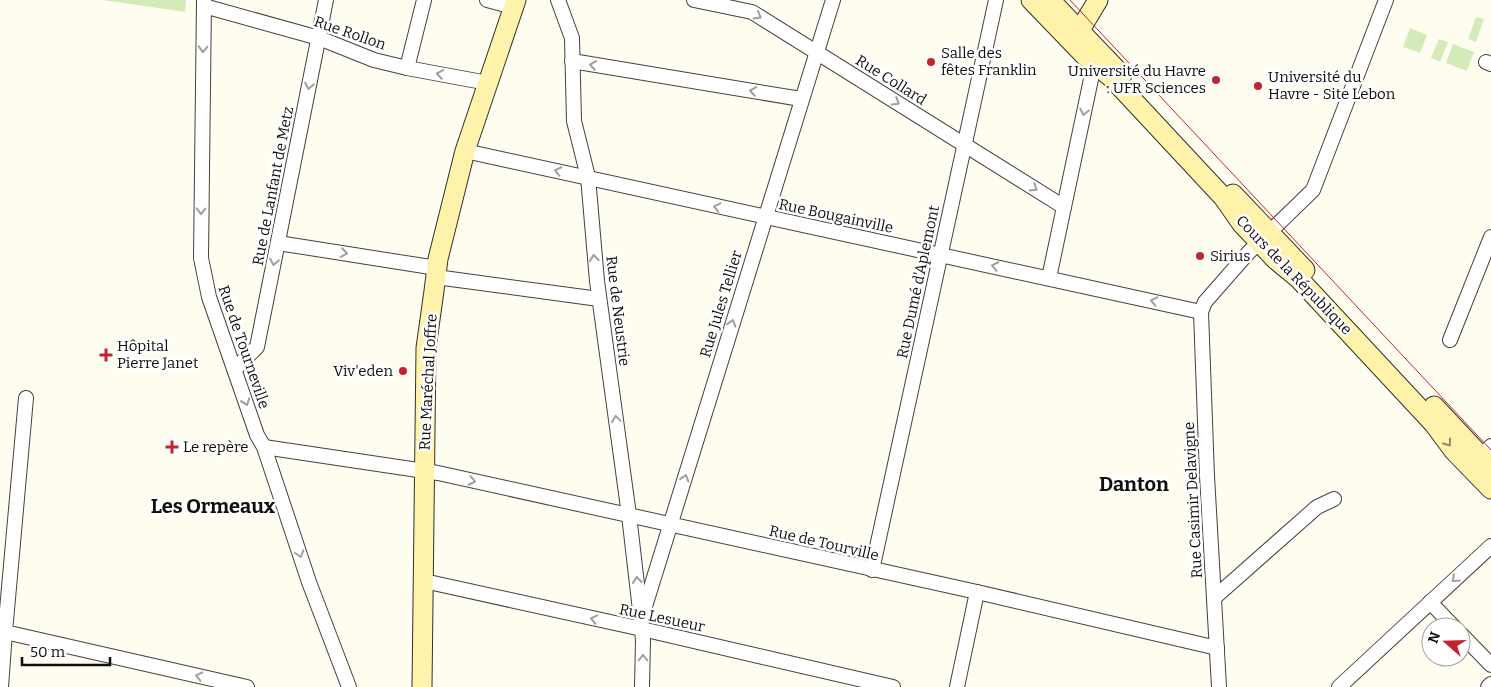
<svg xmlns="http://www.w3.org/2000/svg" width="1491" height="687" font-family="Bitter,serif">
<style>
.green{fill:#d4ebb9}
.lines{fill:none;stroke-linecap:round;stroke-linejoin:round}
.street-casing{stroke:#424242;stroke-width:16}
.secondary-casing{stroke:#313131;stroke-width:21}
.street{stroke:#fff;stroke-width:14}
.secondary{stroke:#fff3ab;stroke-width:19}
.tram{stroke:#c3232f;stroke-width:1}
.oneway{stroke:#9f9f9f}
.oneway2{stroke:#938c65}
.poi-dot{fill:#c3232f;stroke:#fff;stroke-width:2}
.labels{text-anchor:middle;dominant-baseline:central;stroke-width:5;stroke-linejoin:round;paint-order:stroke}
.street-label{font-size:15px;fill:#0f0f0f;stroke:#fff}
.poi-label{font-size:15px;fill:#0f0f0f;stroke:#fff;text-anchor:start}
.district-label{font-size:20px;font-weight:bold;fill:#0f0f0f;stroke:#fff}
</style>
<rect width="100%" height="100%" fill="#fffcf0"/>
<!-- green -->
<g class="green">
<polygon points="103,0 186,0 185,12"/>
<polygon points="1476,17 1484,19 1476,42 1468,39"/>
<polygon points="1410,28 1427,35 1420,53 1403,47"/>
<polygon points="1439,39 1448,42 1440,62 1431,58"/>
<polygon points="1453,44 1474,52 1467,71 1446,63"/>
</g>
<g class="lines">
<!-- street casing -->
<g class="street-casing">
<g id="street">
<polyline points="204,0 201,258 209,297 257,435 264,447 309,582 349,687"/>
<polyline points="487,0 514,7"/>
<polyline points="558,0 572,38 574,121 588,177 597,281 629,515 641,619 643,640 642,687"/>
<polyline points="694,0 752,12 1064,207"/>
<polyline points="204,6 319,38 374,60 407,68 488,83"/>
<polyline points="572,61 801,99"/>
<polyline points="1486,62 1491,64"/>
<polyline points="407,68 424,0"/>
<polyline points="465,151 1201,312"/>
<polyline points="278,243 437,268"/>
<polyline points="436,277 599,299"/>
<polyline points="1049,278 1094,65"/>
<polyline points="1450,340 1491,237"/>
<polyline points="235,369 257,347 326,0"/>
<polyline points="264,447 438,473 977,592 1217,648"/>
<polyline points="1475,461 1491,446"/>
<polyline points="872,570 996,0"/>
<polyline points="424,581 642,629 893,687"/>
<polyline points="1214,598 1317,507 1334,499"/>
<polyline points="1430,602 1454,627"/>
<polyline points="643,613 833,0"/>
<polyline points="5,632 247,687"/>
<polyline points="1461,634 1491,665"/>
<polyline points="1,687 5,632 26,398"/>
<polyline points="957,687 977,592"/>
<polyline points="1219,687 1207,476 1201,312 1205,302 1248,253 1313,190 1386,0"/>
<polyline points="1339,687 1491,546"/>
<polyline points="1488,687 1491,684"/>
</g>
</g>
<!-- secondary casing -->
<g class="secondary-casing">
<g id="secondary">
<polyline points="1031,0 1084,55 1113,79 1223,197 1242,224 1276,260 1299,279 1434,424 1454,451 1491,489"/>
<polyline points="1051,1 1122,75"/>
<polyline points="1071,39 1080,30 1098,0"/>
<polyline points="1233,194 1305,270"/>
<polyline points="1434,406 1491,467"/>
<polyline points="422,687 426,348 434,291 438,259 465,151 516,0"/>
</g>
</g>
<!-- street -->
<use href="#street" class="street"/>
<!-- secondary -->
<use href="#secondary" class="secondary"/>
<!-- tram -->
<polyline class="tram" points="1070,0 1491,450"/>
</g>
<!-- one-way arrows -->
<defs><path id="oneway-chevron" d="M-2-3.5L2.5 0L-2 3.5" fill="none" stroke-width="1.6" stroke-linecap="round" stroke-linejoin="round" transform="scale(1.25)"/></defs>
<g class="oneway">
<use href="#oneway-chevron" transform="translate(758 16) rotate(30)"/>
<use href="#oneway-chevron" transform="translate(203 49) rotate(91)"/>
<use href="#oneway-chevron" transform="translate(593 65) rotate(-171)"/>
<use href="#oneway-chevron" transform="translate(440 74) rotate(-170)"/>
<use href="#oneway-chevron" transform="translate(309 86) rotate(101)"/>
<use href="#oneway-chevron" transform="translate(753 91) rotate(-171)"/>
<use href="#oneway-chevron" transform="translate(896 102) rotate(32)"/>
<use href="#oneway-chevron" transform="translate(1084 112) rotate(102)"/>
<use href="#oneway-chevron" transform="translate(558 171) rotate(-168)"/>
<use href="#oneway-chevron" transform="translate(1034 188) rotate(32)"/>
<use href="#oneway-chevron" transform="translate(717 207) rotate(-167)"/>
<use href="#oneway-chevron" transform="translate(201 211) rotate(91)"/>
<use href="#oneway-chevron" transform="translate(344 253) rotate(9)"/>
<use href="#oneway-chevron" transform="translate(594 258) rotate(-95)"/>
<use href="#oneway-chevron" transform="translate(274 262) rotate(101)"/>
<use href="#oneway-chevron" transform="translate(995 266) rotate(-168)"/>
<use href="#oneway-chevron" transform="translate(1154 301) rotate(-167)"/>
<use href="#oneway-chevron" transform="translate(732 323) rotate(-73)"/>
<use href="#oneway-chevron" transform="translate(246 402) rotate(71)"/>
<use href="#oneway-chevron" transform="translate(616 419) rotate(-98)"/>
<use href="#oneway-chevron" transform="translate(685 478) rotate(-73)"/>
<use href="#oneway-chevron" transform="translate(472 481) rotate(12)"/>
<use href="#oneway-chevron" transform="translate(300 554) rotate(72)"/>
<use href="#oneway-chevron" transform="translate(1455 579) rotate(138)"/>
<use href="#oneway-chevron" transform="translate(637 580) rotate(-97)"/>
<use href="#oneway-chevron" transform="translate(594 619) rotate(-167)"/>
<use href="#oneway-chevron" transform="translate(643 658) rotate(-90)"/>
<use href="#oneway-chevron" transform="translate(199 676) rotate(-167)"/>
</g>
<use class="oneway2" href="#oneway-chevron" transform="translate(1448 443) rotate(54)"/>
<!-- markers -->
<g class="poi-dot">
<circle cx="931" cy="62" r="5"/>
<circle cx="1216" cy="80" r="5"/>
<circle cx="1258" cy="86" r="5"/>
<circle cx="1200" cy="256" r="5"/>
<path d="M103.5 347.5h5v5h5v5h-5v5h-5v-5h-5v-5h5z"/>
<circle cx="403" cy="371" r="5"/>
<path d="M169.5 439.5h5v5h5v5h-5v5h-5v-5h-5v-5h5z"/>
</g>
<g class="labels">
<!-- street labels -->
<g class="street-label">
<text transform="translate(350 33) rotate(19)">Rue Rollon</text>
<text transform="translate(891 80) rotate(32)">Rue Collard</text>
<text transform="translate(273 186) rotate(-79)">Rue de Lanfant de Metz</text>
<text transform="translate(836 216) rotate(12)">Rue Bougainville</text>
<text transform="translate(1294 275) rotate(46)">Cours de la République</text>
<text transform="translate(918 282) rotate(-78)">Rue Dumé d'Aplemont</text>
<text transform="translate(721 304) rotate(-73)">Rue Jules Tellier</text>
<text transform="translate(618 311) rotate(83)">Rue de Neustrie</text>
<text transform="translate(244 347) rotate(71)">Rue de Tourneville</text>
<text transform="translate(428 382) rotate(-87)">Rue Maréchal Joffre</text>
<text transform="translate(1193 500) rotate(-93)">Rue Casimir Delavigne</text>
<text transform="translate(824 543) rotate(13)">Rue de Tourville</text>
<text transform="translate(662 618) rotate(12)">Rue Lesueur</text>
</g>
<!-- poi labels -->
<g class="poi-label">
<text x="941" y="53">Salle des<tspan x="941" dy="17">fêtes Franklin</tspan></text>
<text x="1206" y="71" text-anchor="end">Université du Havre<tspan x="1206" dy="17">: UFR Sciences</tspan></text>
<text x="1268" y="77">Université du<tspan x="1268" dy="17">Havre - Site Lebon</tspan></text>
<text x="1210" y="256">Sirius</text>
<text x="117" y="346">Hôpital<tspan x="117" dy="17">Pierre Janet</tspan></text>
<text x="393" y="371" text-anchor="end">Viv'eden</text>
<text x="183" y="447">Le repère</text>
</g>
<!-- district labels -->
<g class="district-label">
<text x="1134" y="484">Danton</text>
<text x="213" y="506">Les Ormeaux</text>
</g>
</g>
<!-- north arrow -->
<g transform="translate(1446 642) rotate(290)"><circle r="24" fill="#ffffff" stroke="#9f9f9f"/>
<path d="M0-4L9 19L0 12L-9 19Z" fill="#c3232f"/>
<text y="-8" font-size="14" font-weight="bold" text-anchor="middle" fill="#0f0f0f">N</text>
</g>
<!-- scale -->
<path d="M22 657v8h88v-8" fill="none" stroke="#0f0f0f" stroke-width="2.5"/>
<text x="30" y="657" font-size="15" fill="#0f0f0f" stroke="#ffffff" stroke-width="4" paint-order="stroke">50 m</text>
</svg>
